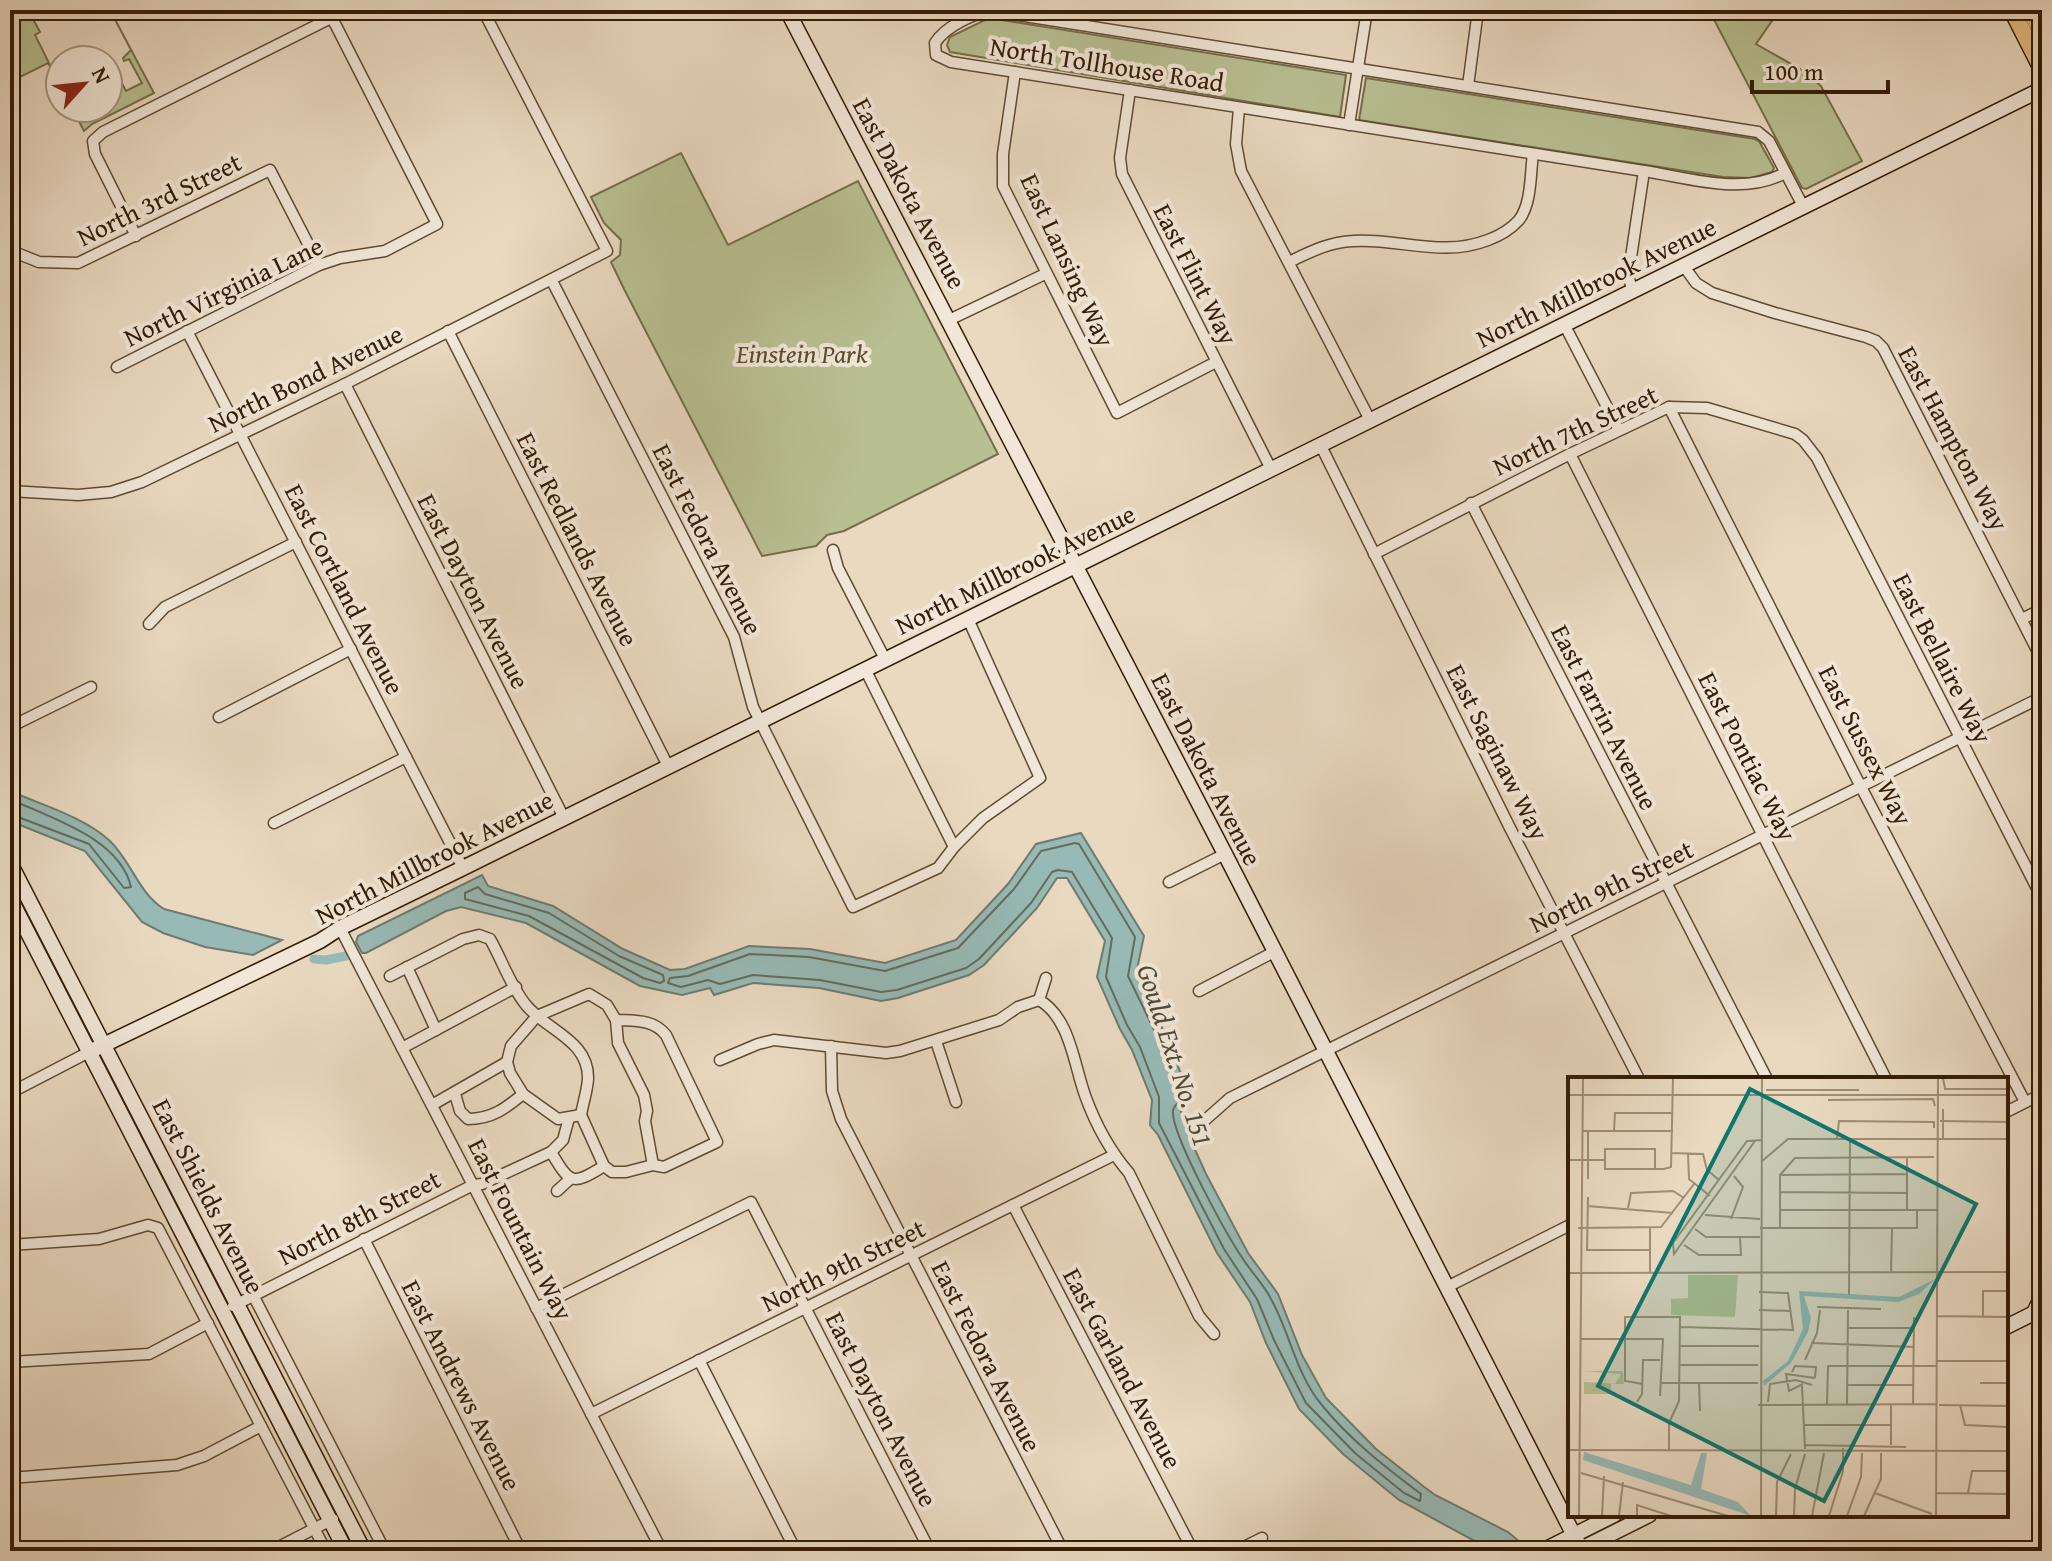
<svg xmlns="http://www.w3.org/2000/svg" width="2052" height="1561" font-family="'Gentium Book Plus',serif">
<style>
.green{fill:#b8bf92;stroke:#766e4b;stroke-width:2}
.water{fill:#97bab6;stroke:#6f7b6f;stroke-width:2}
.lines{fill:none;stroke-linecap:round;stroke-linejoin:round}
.shore{stroke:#656b5d;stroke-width:2}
.canal{stroke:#97bab6;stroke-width:9}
.street-casing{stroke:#604b33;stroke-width:13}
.secondary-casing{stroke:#331c04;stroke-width:17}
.primary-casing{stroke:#331c04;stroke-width:19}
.street{stroke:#f1e6d7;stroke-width:10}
.secondary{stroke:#f1e6d7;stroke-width:14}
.primary{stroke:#e4bc80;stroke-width:16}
.labels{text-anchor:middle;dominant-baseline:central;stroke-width:8;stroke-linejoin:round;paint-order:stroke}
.street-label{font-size:26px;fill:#331c04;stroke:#f1e6d7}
.park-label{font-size:26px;font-style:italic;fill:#5b4d2f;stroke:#f1e6d7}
.water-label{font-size:28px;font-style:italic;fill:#514b39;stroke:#f1e6d7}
.inset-road{fill:none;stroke:#a08d75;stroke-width:2}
.view{fill:#0f766e;fill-opacity:0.15;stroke:#0f766e;stroke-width:4}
.inset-edge{fill:none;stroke:#331c04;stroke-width:4}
</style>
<rect width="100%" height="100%" fill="#e9d9c1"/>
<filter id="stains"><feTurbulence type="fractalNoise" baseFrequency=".0025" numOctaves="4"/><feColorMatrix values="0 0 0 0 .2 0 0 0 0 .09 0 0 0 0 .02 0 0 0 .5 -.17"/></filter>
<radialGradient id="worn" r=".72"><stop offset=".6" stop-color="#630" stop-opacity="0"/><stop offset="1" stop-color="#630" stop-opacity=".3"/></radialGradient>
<!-- green -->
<g class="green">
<polygon points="10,10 28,10 40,32 35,35 60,85 48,63 10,82"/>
<polygon points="110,10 154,93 92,124 84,131 72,108 108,108 108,65 111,63 126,91 142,83 129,59 124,61 123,58 131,50"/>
<polygon points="1709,10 1768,10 1776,15 1756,44 1807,73 1821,86 1862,161 1806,189 1802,188"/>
<polygon points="989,18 1346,75 1340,117 950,52 947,45 950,37"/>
<polygon points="1366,78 1755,139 1759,141 1774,168 1772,172 1751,178 1723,177 1359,120"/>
<polygon points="681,153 728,245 858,181 998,454 844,531 827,535 816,546 762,556 624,289 611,262 620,255 621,240 604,223 591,197"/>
</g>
<!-- water -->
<g class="water">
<path d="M10 791C42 805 84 817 110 841 131 861 139 894 164 909L282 940 253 955 205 947 163 933 142 922 85 851 10 821Z"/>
<polygon points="1081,833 1144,936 1136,974 1165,1034 1189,1094 1188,1106 1181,1111 1187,1132 1206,1174 1248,1253 1278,1294 1302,1355 1326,1398 1376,1449 1423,1486 1435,1495 1508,1532 1526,1547 1519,1551 1493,1551 1399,1500 1343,1454 1299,1409 1266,1343 1250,1302 1217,1253 1158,1135 1150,1125 1152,1100 1132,1050 1120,1029 1097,977 1105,941 1067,878 1057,878 1037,908 984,965 969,975 898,998 881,1001 819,988 753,983 714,995 710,988 682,995 640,986 526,923 461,907 446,911 366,953 362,953 356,942 358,936 482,875 488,886 553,906 623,949 670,970 685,969 749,946 810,949 885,963 956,940 1008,884 1036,844"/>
</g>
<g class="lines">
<!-- shore -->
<g class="shore">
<path d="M10 799C50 818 120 838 131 887L124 888 89 844 10 814"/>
<path d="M1075 843 1079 844 1135 937 1128 976 1158 1038 1181 1094 1180 1101C1177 1104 1174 1106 1173 1110 1170 1133 1228 1237 1243 1259 1252 1273 1264 1285 1271 1299 1290 1333 1296 1374 1321 1404 1349 1439 1385 1467 1421 1494L1420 1501 1404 1493 1356 1454 1306 1403 1274 1340 1257 1299 1224 1249 1159 1123V1097L1140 1047 1127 1025 1106 977 1112 938 1072 872 1058 870 1052 872 1031 903 979 959 966 968 897 990 881 992 820 980 753 975 720 984 708 980 681 987 668 983 670 978 688 976 750 954 809 957 885 971 958 948 1014 889 1041 851Z"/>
<polygon points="478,887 485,894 549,913 619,956 663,975 664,981 660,983 643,978 529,916 465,899 465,893"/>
</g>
<!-- canal -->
<polyline class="canal" points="314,959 326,960 346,956"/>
<!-- street casing -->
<g class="street-casing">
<g id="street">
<polyline points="1015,72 1003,154 1003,186 1117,413 1216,362"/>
<polyline points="1468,86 1478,10"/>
<polyline points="1130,90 1120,158 1122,174 1271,469"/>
<polyline points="1239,108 1236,144 1241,171 1370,420"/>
<polyline points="1349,125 1367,10"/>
<path d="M1785 173C1742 196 1690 178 1644 171L951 62 936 55 935 43C945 27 973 13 992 11L1758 132 1769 141 1803 206"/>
<polyline points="136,236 95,154 93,141 103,132 347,10"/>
<polyline points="19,254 39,262 78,263 270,170 319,265"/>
<path d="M1289 262C1310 252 1329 242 1353 241 1399 238 1442 258 1488 240 1499 236 1511 229 1519 220 1532 203 1530 174 1533 154"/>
<polyline points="1683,265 1696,283 1712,293 1775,313 1866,337 1876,341 1883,348 2042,660"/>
<polyline points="552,281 734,637 753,707 853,907 938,868 954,847 983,818 1040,778 968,619"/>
<polyline points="1633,290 1628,277 1644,171"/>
<polyline points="949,320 1045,274"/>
<polyline points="1564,324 1619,430"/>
<polyline points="187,331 463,868"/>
<polyline points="448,331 668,766"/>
<polyline points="117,367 319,265 340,258 385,251 437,224 328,10"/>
<polyline points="345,384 564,818"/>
<polyline points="1669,407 1861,787 2025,1102"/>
<polyline points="1320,444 1510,828 1639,1079"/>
<polyline points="1570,454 1886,1079"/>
<polyline points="10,491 78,495 111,492 142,482 345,384 607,251 483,10"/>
<polyline points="1471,503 1767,1079"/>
<polyline points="833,550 838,568 885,659"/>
<polyline points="1374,554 1570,454 1669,407 1707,408 1795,434 1803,440 1817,458 2042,898"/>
<polyline points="2022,619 2042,609"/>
<polyline points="149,624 165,607 296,542"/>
<polyline points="865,669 954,847"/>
<polyline points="219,717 351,649"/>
<polyline points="10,727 91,687"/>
<polyline points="274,823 406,757"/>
<polyline points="1169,882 1225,854"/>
<polyline points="340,928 662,1551"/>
<polyline points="407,967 436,1030"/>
<path d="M390 976 463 939 479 935 490 939C502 960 511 987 526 1005 547 1031 589 1040 588 1079 587 1092 583 1103 581 1115L604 1166 612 1172H626L653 1165 664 1167 717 1142 666 1035C653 1019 636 1021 616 1020"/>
<polyline points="1199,991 1274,952"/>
<path d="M1039 1000C1071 1018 1074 1067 1086 1098 1096 1125 1111 1152 1129 1173L1199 1316 1214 1334"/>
<polyline points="1039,1000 1046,978"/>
<polyline points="936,1041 956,1102"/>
<polyline points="831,1046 832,1091 841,1119 1063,1551"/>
<polyline points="402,1048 516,987"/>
<polyline points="720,1060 758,1044 774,1040 886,1053 900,1051 999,1020 1018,1007 1039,1000"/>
<polyline points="10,1093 89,1052"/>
<path d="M455 1094 460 1111 468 1119C492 1119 506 1108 523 1094"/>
<polyline points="432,1105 507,1062"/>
<polyline points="2006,1112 2042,1094"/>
<polyline points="581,1115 558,1119 523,1094 510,1073 507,1062 511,1046 537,1016 589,994 607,1005 616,1020 618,1043 644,1095 647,1111 645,1121 653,1165"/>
<polyline points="1204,1121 1230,1098 2042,697"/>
<path d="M551 1152C570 1184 572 1186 604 1166"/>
<polyline points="557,1191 570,1179"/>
<polyline points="1013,1205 1193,1551"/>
<polyline points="364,1239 521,1551"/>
<polyline points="10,1245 99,1239 148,1225 158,1228 326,1551"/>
<polyline points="1447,1287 1570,1225"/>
<polyline points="253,1295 385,1551"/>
<polyline points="233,1306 473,1185 482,1184 551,1152 563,1140 569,1118"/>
<polyline points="536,1308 751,1202 930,1551"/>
<polyline points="699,1360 796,1551"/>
<polyline points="10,1362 149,1354 208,1323"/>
<polyline points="591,1414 1114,1155"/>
<polyline points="10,1478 177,1465 204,1456 261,1426"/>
<polyline points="271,1551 333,1519"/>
<polyline points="1236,1551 1262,1538"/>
</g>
</g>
<!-- secondary casing -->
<g class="secondary-casing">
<g id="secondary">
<polyline points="787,10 1225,854 1582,1551"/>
<polyline points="10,863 364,1551"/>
<polyline points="10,898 346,1551"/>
<polyline points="89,1052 320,941 340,928 463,868 2042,89"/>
<polyline points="2006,1327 2034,1313 2040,1300"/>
<polyline points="1542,1551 1614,1515"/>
<polyline points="1577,1551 1649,1515"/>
</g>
</g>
<!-- primary casing -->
<g class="primary-casing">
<g id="primary">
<polyline points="2012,10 2042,69"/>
<polyline points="2030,10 2042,33"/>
</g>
</g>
<!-- street -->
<use href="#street" class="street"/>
<!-- secondary -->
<use href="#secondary" class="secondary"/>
<!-- primary -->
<use href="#primary" class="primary"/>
</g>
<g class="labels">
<!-- street labels -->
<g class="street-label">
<text transform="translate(1107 64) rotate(9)">North Tollhouse Road</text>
<text transform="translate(910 193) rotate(62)">East Dakota Avenue</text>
<text transform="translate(159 199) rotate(-26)">North 3rd Street</text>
<text transform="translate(1068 260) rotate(65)">East Lansing Way</text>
<text transform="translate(1196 274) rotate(63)">East Flint Way</text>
<text transform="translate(1596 282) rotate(-26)">North Millbrook Avenue</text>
<text transform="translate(223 291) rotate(-26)">North Virginia Lane</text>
<text transform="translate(305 378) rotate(-26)">North Bond Avenue</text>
<text transform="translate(1575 430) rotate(-25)">North 7th Street</text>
<text transform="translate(1954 438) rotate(62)">East Hampton Way</text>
<text transform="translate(578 539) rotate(63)">East Redlands Avenue</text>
<text transform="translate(708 539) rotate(63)">East Fedora Avenue</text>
<text transform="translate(1015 569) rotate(-26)">North Millbrook Avenue</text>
<text transform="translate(345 589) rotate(63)">East Cortland Avenue</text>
<text transform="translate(474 591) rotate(63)">East Dayton Avenue</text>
<text transform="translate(1943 658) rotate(63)">East Bellaire Way</text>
<text transform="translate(1605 717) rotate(63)">East Farrin Avenue</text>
<text transform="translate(1866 745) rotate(63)">East Sussex Way</text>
<text transform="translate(1498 752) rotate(63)">East Saginaw Way</text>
<text transform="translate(1748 756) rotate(63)">East Pontiac Way</text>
<text transform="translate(1207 769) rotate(63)">East Dakota Avenue</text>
<text transform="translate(434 857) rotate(-27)">North Millbrook Avenue</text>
<text transform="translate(1611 886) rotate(-26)">North 9th Street</text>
<text transform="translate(209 1196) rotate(63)">East Shields Avenue</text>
<text transform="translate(359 1217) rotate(-27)">North 8th Street</text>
<text transform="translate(521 1229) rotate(63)">East Fountain Way</text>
<text transform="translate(843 1265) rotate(-26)">North 9th Street</text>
<text transform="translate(987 1356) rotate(63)">East Fedora Avenue</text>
<text transform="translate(1123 1368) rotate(62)">East Garland Avenue</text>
<text transform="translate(462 1385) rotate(63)">East Andrews Avenue</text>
<text transform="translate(882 1409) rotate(63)">East Dayton Avenue</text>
</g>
<!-- park labels -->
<g class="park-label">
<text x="802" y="353">Einstein Park</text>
</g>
<!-- water labels -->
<g class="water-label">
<text transform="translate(1176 1055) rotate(72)">Gould Ext. No. 151</text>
</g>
</g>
<!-- overview -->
<g transform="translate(1568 1077)">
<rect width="440" height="440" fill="#e9d9c1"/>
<path d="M120 198H170L167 240 103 238V222L120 221ZM15 294H55L56 307H43V317H16V305L36 306 38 298 37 306 47 307 53 297Z" fill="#b8bf92"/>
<path d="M367 202 351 217 330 225 236 219 243 241 240 255 223 286 196 309 195 304 220 284 235 252 231 214 331 220ZM16 375 123 408 133 376H139L133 412 170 425 183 439 15 383Z" fill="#97bab6"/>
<path class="inset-road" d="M375 1 377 12H440M198 13H291M0 18H440M260 23 365 22 367 29M372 44 440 45M15 54H105M46 54 47 36H105M269 62 271 44 366 45V51M375 62V32M187 64 106 177 105 166 179 64H181L193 63M104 76 135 77 139 93 151 103M120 76 121 102 142 119M0 83H37M193 85 220 62H440M87 92V72H37V92H96L103 90 105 1M212 98 339 97M20 102V54M212 115 339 116M20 120 19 173H82M19 129 105 136M60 131 63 116 105 114 116 121M212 133H369M339 133V80M137 138 192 142M163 142 175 110 166 99M10 151 93 150 126 107M192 151H349V133M212 151V98L227 81 366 80M127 152 138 160H192M116 168 131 178H173L172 160M323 195 324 152M0 196 440 195M82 196V151M281 218 282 62M249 230 313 232M191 233 223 234M368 239 440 240M415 240V214H440M112 250 225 253 220 216 191 215M279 251H346M12 262H95L92 319M243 266 346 270M111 269H191M237 283 249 256 252 233M368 284H440M111 288H190M224 295 227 289 248 290 247 301M92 306H190M131 306 132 334M412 306H440M75 307 57 304V240H112L111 324 101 346V374M235 307 221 314 218 297 247 301M279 308H345M234 309 237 372M69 325 74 317 75 283H92M200 325 202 307 228 303 244 308M345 327 346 240M190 328 368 327M259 328 260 289H369M279 328 280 233M371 328 440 329V323M392 328 397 348 440 350M237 348H323M237 368 338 370M323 368V328M0 373 440 374M13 396 160 439M307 416 364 437M368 416 440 417M400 416 404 394H440M11 439 15 1M34 439 36 399M51 439 55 405M69 439V428L103 439M193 439 194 1M208 439 209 405 223 377M226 439 227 412 237 377M244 439 256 376M261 439 275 394V371M279 439 293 400 294 376M296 439 313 402V376M368 439 370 1"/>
<path class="view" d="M182 12 408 127 256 424 30 309Z"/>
<rect width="440" height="440" class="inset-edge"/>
</g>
<!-- margin -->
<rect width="2052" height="1561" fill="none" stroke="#e9d9c1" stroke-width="40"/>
<rect x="12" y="12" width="2028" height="1537" fill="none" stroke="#331c04" stroke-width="4"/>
<rect x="20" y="20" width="2012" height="1521" fill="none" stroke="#331c04" stroke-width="2"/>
<!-- north arrow -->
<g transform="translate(84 84) rotate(63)"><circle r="38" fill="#f1e6d7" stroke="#a59583" stroke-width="2"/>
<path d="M0-6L14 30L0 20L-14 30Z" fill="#8f2418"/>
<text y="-12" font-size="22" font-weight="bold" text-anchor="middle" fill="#331c04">N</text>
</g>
<!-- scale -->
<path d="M1752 80v12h136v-12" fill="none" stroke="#331c04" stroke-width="4"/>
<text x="1764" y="80" font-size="24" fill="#331c04" stroke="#f1e6d7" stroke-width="6" paint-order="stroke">100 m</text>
<rect width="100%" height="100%" filter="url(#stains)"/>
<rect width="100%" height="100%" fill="url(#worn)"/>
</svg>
